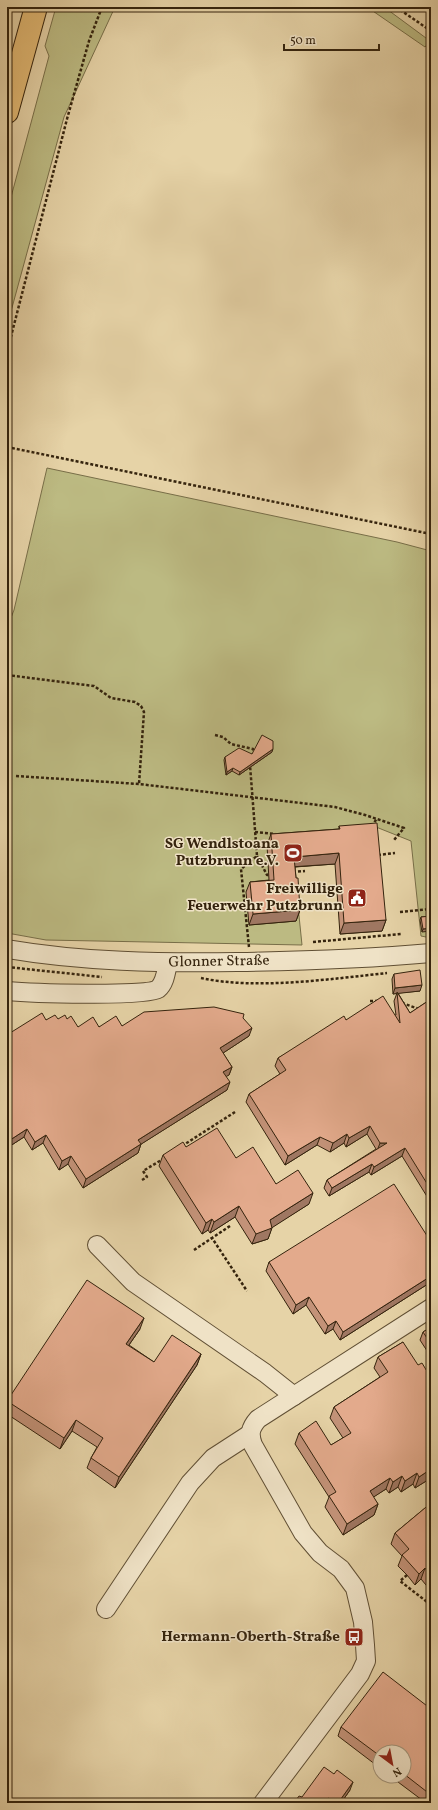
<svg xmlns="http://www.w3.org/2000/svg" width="438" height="1810" font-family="Vollkorn,serif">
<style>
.green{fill:#bcba82;stroke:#786e48}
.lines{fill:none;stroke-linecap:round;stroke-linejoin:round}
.minor-casing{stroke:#604f34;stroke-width:20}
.highway-casing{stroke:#34230d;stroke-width:24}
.path{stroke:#34230d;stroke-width:2.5;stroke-dasharray:3 2;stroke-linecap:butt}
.minor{stroke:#efe2c6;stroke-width:18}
.highway{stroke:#e3ba74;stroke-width:22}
.wall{fill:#c39278;stroke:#34230d}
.shaded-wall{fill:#9f7762;stroke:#34230d}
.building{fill:#e3aa8c;stroke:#34230d}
.labels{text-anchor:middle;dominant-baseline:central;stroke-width:3;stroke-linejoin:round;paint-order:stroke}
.poi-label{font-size:15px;font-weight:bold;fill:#34230d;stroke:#efe2c6;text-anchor:end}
.street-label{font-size:15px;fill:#34230d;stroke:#efe2c6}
</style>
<rect width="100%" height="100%" fill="#e6d3a7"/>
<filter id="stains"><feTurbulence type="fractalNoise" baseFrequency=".005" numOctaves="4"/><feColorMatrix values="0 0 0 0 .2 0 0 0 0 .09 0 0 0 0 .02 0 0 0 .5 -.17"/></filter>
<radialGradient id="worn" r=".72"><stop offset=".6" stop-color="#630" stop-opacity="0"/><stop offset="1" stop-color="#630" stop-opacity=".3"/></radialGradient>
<!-- green -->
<g class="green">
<polygon points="56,7 115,7 64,117 7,326 7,212 49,56 45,46"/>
<polygon points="367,7 384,7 430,41 425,47"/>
<polygon points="47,468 397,542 431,551 431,938 421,936 411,841 376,827 327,840 329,864 294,867 302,945 46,940 7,933 7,628 14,610"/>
</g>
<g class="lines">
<!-- minor casing -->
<g class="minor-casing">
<g id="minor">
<path d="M7 949C83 962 160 963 237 962 302 961 366 959 431 953"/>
<path d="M7 991C28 993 146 997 158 989 165 983 166 972 168 963"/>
<polyline points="97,1245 133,1282 265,1373 294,1396"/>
<polyline points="106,1609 190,1483 213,1458 250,1434"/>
<path d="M263 1803 360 1674 366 1661 365 1645 363 1622 355 1588 341 1569 320 1553 303 1533 253 1445C249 1434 250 1428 258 1419L431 1308"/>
</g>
</g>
<!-- highway casing -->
<g class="highway-casing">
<polyline id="highway" points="7,112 36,7"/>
</g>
<!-- path -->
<g class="path">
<polyline points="396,7 431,31"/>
<polyline points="7,352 67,119 89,41 102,7"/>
<polyline points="7,447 431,534"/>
<polyline points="7,675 94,686 111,698 135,702 141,706 144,712 139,784"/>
<polyline points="215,735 223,737 231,744 253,749 254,753"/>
<polyline points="16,776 139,784 335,807 365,815 404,828 394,840"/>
<polyline points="374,827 374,823 377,818"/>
<polyline points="255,832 275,834"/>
<polyline points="378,855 395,853"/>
<polyline points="257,856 267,875 269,875"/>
<polyline points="293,872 305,871"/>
<polyline points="400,912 431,909"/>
<polyline points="313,942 401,934"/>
<polyline points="249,947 241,869 257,856 250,765"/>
<polyline points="7,967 102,977"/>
<path d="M201 978C255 990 331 979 387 973"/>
<polyline points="370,1001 377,1001"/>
<polyline points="402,1003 419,1009"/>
<polyline points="182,1146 235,1112"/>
<polyline points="142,1180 147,1177 143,1171 163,1159"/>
<polyline points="230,1226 212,1238 247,1291"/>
<polyline points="194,1250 212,1238"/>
<polyline points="407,1575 400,1581 431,1605"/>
</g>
<!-- minor -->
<use href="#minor" class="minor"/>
<!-- highway -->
<use href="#highway" class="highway"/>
</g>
<!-- wall -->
<g class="wall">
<polygon points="272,752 239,775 232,771 226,775 224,760 225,757"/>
<polygon points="339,826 386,920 382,931 340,934 335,864 295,867 296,878 300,910 296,921 249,925 246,892 250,882 269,880 267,845 271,834 339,829"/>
<polygon points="431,916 422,932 420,920 421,917"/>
<polygon points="394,974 420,991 398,993 410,1013 431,999 431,1203 402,1156 371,1175 369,1172 329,1196 324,1188 327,1180 376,1149 367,1134 346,1147 344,1143 330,1152 317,1145 285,1165 246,1102 249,1094 280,1074 275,1066 278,1058 346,1020 396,1015 394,1001 397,993 393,994 392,979"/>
<polygon points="243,1018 249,1036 223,1053 232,1067 229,1075 226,1076 227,1090 141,1144 138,1153 83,1188 68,1164 59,1170 43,1143 32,1150 24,1137 7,1148 7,1028 10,1033 46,1020 67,1019 78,1027 122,1026"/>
<polygon points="186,1147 236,1158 276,1184 309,1204 272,1227 268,1239 252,1244 235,1217 210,1233 208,1230 202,1234 159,1166 163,1155"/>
<polygon points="431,1242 431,1282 340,1340 333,1329 325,1334 306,1305 293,1314 266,1271 269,1262"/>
<polygon points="431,1327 431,1357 420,1340 423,1332"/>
<polygon points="140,1329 129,1345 154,1362 201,1354 197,1365 115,1488 87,1468 91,1458 97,1447 72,1431 60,1449 7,1414 7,1401"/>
<polygon points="403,1342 431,1478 415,1488 413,1484 401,1492 398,1487 389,1493 386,1489 373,1497 378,1504 374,1515 343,1535 325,1507 329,1497 295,1444 299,1433 331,1445 343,1438 330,1418 334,1407 380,1377 374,1368 378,1357"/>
<polygon points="431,1503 431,1591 421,1579 415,1585 407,1575 398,1566 402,1556 391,1544 395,1533"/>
<polygon points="431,1709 431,1803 426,1803 390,1776 404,1776 404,1752 380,1752 380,1768 338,1736 341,1727"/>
<polygon points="350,1790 341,1803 294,1803 302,1797"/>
</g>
<!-- shaded-wall -->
<g class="shaded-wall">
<polygon points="273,749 272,752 239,775 240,772"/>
<polygon points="233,768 232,771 226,775 227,772"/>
<polygon points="339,853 335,864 290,867 294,857"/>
<polygon points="300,910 296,921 249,925 253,914"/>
<polygon points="386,920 382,931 340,934 344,923"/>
<polygon points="431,928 431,931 422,932 423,929"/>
<polygon points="422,985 420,991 393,994 395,988"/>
<polygon points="252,1028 249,1036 217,1057 220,1048"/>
<polygon points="232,1067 229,1075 220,1080 223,1072"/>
<polygon points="230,1082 227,1090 135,1148 138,1140"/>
<polygon points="370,1126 367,1134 346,1147 349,1138"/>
<polygon points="27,1129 24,1137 7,1148 7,1142"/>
<polygon points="347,1134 344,1143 330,1152 333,1143"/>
<polygon points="46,1135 43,1143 32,1150 35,1142"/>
<polygon points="320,1137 317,1145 285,1165 288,1156"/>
<polygon points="380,1143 387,1143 377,1151"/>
<polygon points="141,1144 138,1153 83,1188 86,1179"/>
<polygon points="405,1148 402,1156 371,1175 374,1167"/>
<polygon points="71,1156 68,1164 59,1170 62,1161"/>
<polygon points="372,1164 369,1172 329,1196 332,1188"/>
<polygon points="313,1193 309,1204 270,1229 272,1228 268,1239 252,1244 256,1234 270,1220"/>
<polygon points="239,1206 235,1217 210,1233 214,1222"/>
<polygon points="212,1219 208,1230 202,1234 206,1223"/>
<polygon points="431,1276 431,1282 340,1340 343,1332"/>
<polygon points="309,1297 306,1305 293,1314 296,1305"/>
<polygon points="144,1318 140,1329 122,1355 126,1344"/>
<polygon points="336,1321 333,1329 325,1334 328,1326"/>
<polygon points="201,1354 197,1365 115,1488 119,1477"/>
<polygon points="76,1420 72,1431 60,1449 64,1438"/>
<polygon points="431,1469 431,1478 415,1488 419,1477"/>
<polygon points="417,1473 413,1484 401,1492 405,1481"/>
<polygon points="402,1476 398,1487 389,1493 393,1482"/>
<polygon points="390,1478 386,1489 366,1502 370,1491"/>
<polygon points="378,1504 374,1515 343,1535 347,1524"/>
<polygon points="425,1568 421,1579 415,1585 419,1574"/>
<polygon points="353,1782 350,1790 341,1803 338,1803"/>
</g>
<!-- building -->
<g class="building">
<polygon points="262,735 273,741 273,749 240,772 233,768 227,772 225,757 239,748 252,754"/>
<polygon points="377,823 386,920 344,923 339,853 294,857 296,878 298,878 300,910 253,914 250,882 274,880 271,834 340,829 339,826"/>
<polygon points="431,916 431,928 423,929 421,917"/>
<polygon points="420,970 422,985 395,988 394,974"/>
<polygon points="397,992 410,1013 431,999 431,1190 405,1148 374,1167 372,1164 332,1188 327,1180 387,1143 380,1143 370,1126 349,1138 347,1134 333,1143 320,1137 288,1156 249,1094 286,1070 278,1058 344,1016 346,1020 383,996 400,1023"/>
<polygon points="214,1007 244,1014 243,1018 252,1028 220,1048 232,1067 223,1072 230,1082 138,1140 141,1144 86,1179 71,1156 62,1161 46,1135 35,1142 27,1129 7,1142 7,1028 10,1033 42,1013 46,1020 55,1015 58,1019 65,1015 67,1019 71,1016 78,1027 93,1017 99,1027 116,1016 122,1026 144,1012"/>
<polygon points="217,1128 236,1158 253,1147 276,1184 298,1170 313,1193 270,1220 272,1228 256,1234 239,1206 214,1222 212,1219 206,1223 163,1155 183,1142 186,1147"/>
<polygon points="394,1184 431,1242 431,1276 343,1332 336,1321 328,1326 309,1297 296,1305 269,1262"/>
<polygon points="87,1280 144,1318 126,1344 154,1362 172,1335 201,1354 119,1477 91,1458 103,1438 76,1420 64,1438 7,1401"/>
<polygon points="431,1327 431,1344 423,1332"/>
<polygon points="403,1342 418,1365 422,1363 431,1378 431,1469 419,1477 417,1473 405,1481 402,1476 393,1482 390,1478 370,1491 378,1504 347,1524 329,1496 336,1492 299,1433 316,1421 331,1445 351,1433 334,1407 388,1372 378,1357"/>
<polygon points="431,1503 431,1576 425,1568 419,1574 411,1565 402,1555 409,1549 395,1533"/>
<polygon points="383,1672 431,1709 431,1795 404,1774 404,1752 380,1752 380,1756 341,1727"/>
<polygon points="324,1767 334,1774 337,1770 353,1782 338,1803 336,1803 328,1798 325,1803 294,1803 299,1796 302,1797"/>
</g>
<!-- icons -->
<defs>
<g id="stadium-square" transform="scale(1)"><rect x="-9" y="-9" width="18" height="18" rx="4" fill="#8f2418" stroke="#efe2c6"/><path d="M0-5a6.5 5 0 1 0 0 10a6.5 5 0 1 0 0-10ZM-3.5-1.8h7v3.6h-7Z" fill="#fff"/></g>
<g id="civic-square" transform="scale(1)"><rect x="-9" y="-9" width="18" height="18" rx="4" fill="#8f2418" stroke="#efe2c6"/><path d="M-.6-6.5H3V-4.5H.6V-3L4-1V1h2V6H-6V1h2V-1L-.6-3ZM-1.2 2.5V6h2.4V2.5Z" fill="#fff"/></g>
<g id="bus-square" transform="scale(1)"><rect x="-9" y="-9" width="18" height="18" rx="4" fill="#8f2418" stroke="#efe2c6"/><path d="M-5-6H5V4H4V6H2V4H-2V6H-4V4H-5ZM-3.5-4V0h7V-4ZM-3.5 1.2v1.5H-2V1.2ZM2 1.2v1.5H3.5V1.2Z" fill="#fff"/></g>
</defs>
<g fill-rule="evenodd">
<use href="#stadium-square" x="293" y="853"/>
<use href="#civic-square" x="357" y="898"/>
<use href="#bus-square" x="354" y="1637"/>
</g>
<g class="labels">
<!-- poi labels -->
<g class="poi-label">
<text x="279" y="844">SG Wendlstoana<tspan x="279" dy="17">Putzbrunn e.V.</tspan></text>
<text x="343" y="889">Freiwillige<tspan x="343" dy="17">Feuerwehr Putzbrunn</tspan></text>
<text x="340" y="1637">Hermann-Oberth-Straße</text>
</g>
<!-- street labels -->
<g class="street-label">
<text transform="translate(219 962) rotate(-1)">Glonner Straße</text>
</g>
</g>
<!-- margin -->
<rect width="438" height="1810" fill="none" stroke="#e6d3a7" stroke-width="24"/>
<rect x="8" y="8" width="422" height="1794" fill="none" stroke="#34230d" stroke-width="2"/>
<rect x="12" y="12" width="414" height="1786" fill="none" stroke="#34230d"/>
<!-- north arrow -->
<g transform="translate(392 1764) rotate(148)"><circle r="19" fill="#efe2c6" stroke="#a4967c"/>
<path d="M0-3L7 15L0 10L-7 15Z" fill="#8f2418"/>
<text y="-6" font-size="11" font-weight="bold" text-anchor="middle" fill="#34230d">N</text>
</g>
<!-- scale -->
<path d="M284 44v6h95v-6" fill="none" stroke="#34230d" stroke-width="2"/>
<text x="290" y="44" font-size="12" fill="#34230d" stroke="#efe2c6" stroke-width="3" paint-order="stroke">50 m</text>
<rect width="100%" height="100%" filter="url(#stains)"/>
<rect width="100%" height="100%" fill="url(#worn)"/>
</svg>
